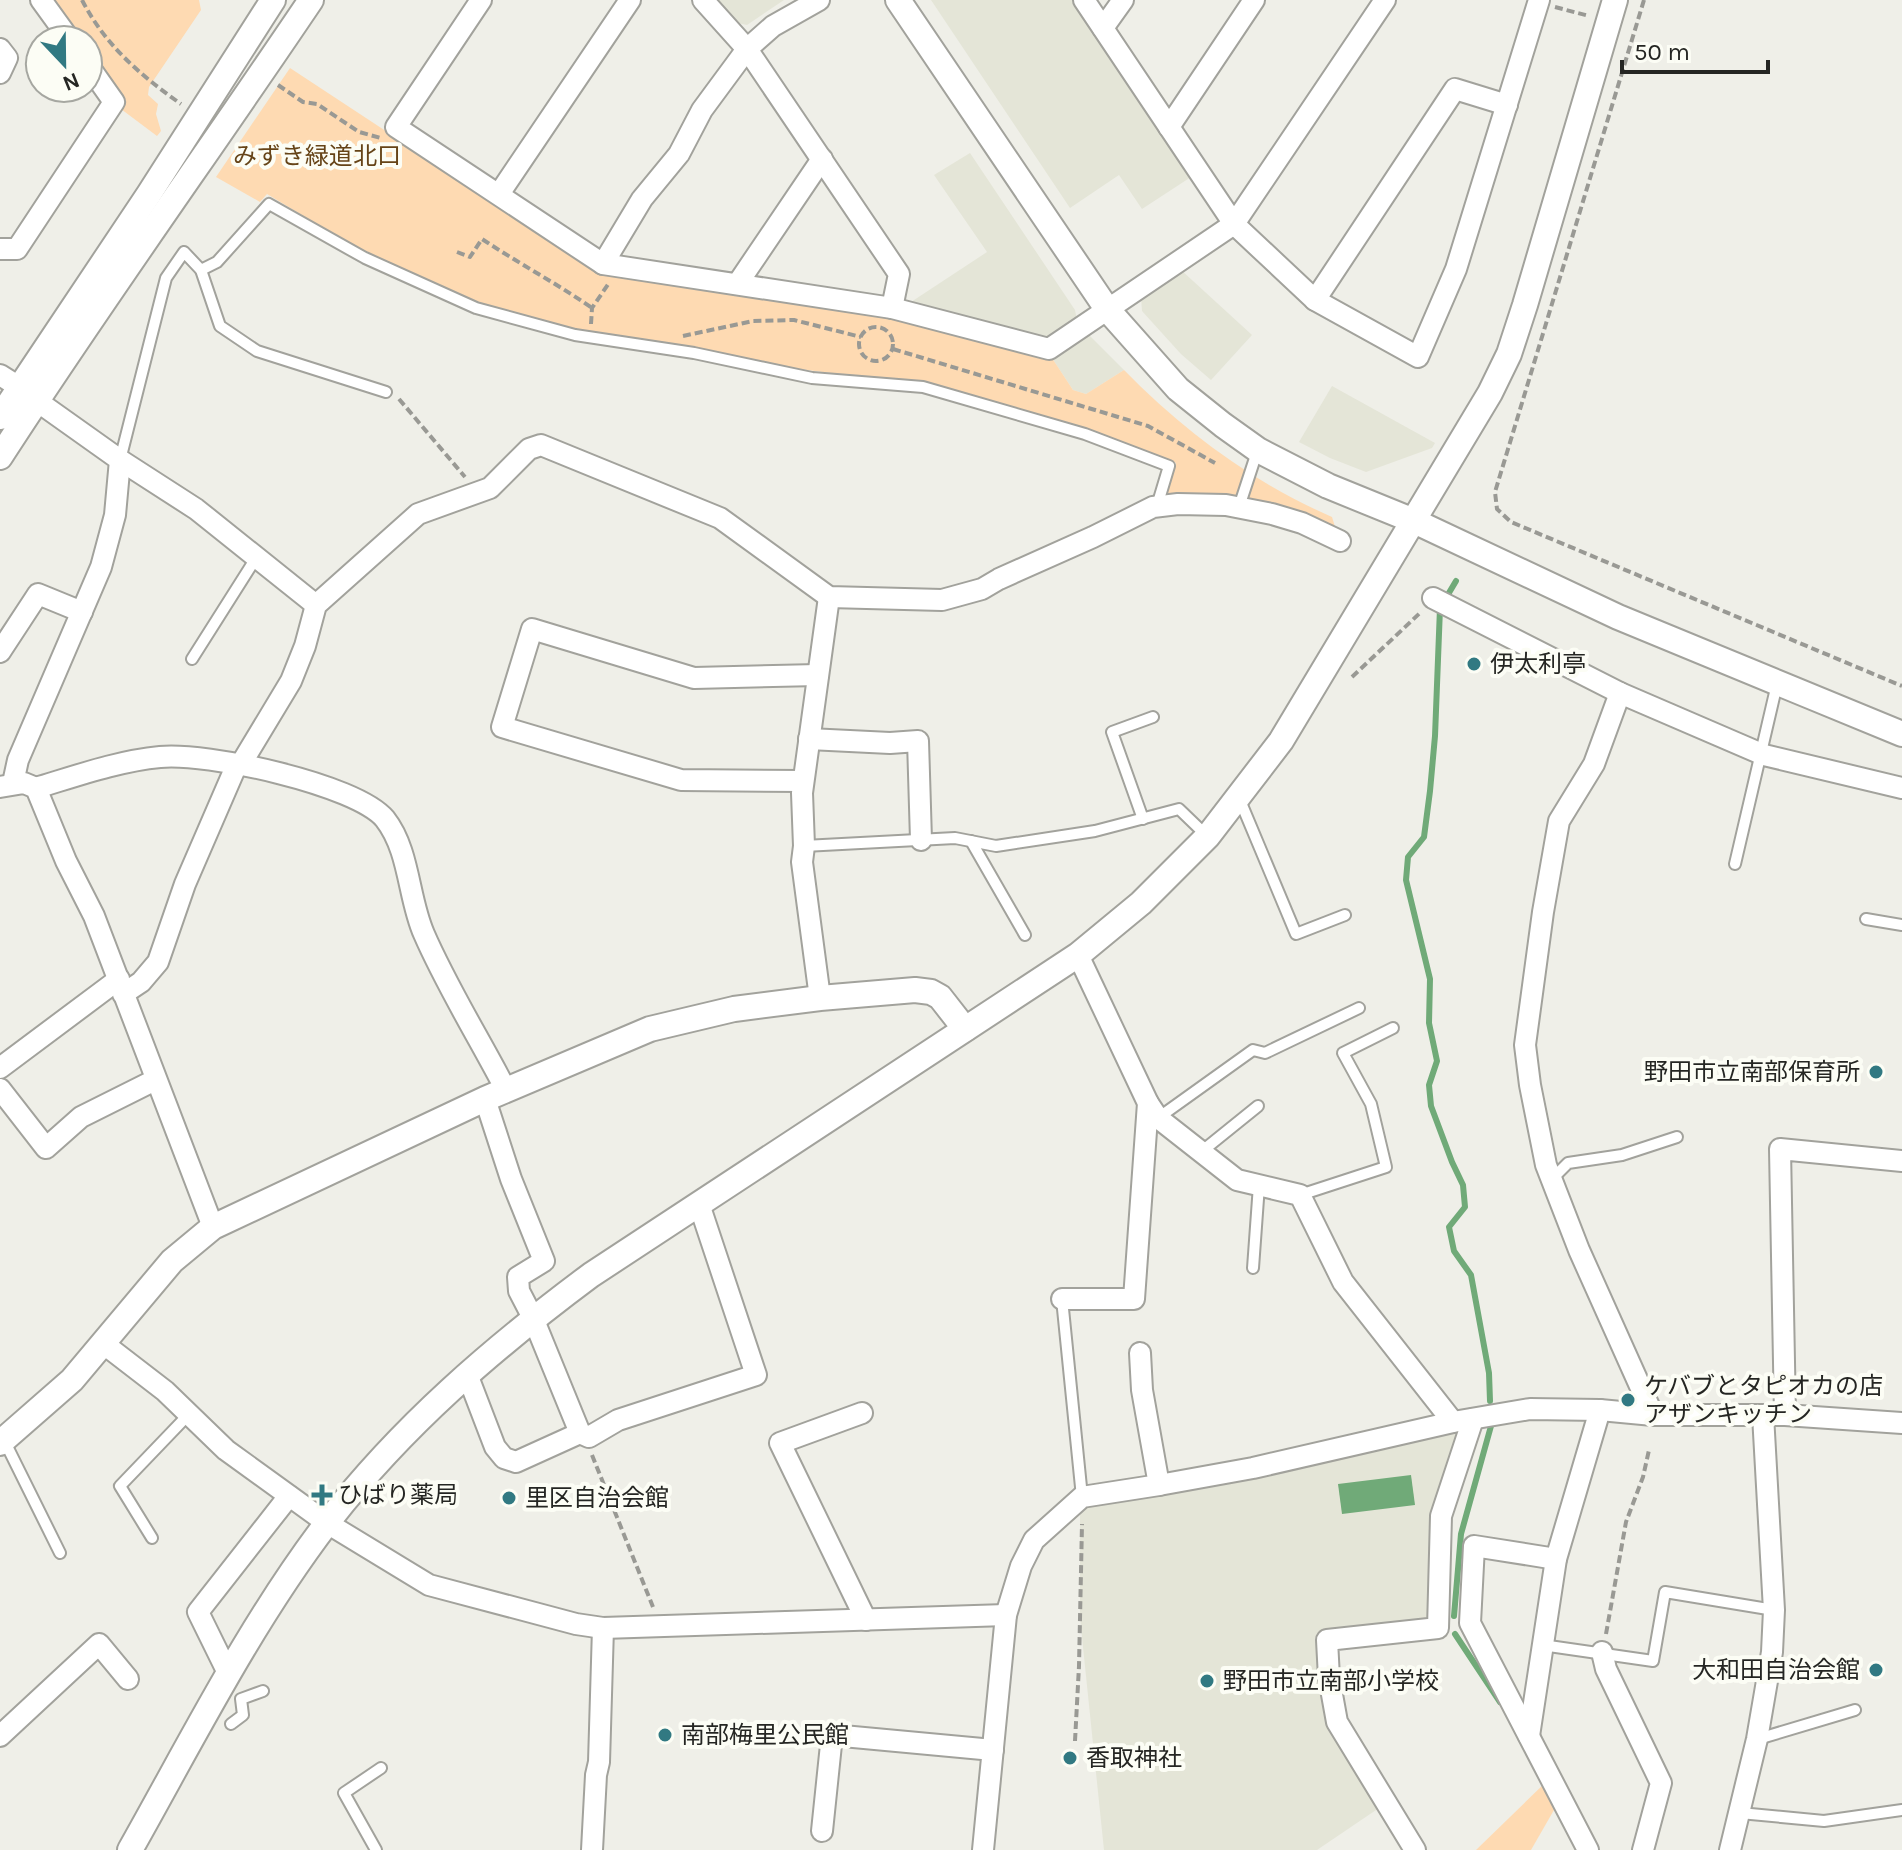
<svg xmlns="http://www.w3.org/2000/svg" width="1902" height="1850" font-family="Karla,'Noto Sans JP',sans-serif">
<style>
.built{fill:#e4e5d7}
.green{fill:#fedab2}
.water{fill:#70aa78}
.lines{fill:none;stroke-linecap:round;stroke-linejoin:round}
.stream{stroke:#70aa78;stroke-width:6}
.service-casing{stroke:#a2a29c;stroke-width:14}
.minor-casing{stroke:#a2a29c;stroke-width:24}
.tertiary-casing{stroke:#a2a29c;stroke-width:28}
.path{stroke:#999994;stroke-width:4;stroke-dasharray:8 4;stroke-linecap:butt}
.service{stroke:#fff;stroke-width:10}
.minor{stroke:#fff;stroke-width:20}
.tertiary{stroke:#fff;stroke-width:24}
.poi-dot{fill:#317982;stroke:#fcfdf5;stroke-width:3}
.labels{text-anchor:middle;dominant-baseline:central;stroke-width:8;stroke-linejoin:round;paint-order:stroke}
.park-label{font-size:24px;fill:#664418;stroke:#fcfdf5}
.poi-label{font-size:24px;fill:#252623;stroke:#fcfdf5;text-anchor:start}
</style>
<rect width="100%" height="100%" fill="#efefe8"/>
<!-- built -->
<g class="built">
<polygon points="717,0 784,0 747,25 738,23"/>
<polygon points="931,0 1072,0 1191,177 1142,209 1119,175 1070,208"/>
<polygon points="970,153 1075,310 1077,320 1053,336 1044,338 908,304 987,252 934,175"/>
<polygon points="1181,270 1252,335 1211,380 1181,354 1142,311 1141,297"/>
<polygon points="1088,334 1124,370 1086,394 1073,390 1052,358"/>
<polygon points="1332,386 1435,443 1432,448 1366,472 1330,458 1299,442"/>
<polygon points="1463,1431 1433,1620 1321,1637 1332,1725 1379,1808 1317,1850 1104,1850 1080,1618 1080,1509 1150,1490 1253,1479 1387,1445"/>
</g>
<!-- green -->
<g class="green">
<polygon points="52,0 199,0 201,10 149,87 148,95 158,104 156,114 161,131 157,136 121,109 126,101 88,49 88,40 81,40"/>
<path d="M290 68 600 272 876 316 971 336 1052 358 1073 390 1086 394 1124 370C1185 432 1252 482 1332 517L1337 533 1168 496 1167 492 1176 463 1089 430 932 386 776 366 716 352 621 338 581 331 478 302 358 249 267 194 260 202 216 177Z"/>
<polygon points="1546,1782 1558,1803 1531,1850 1476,1850"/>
</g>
<!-- water -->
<polygon class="water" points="1411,1475 1415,1505 1342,1514 1338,1484"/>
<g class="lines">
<!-- stream -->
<g class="stream">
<polyline points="1456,581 1440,608 1435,736 1430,791 1424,837 1408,857 1406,880 1430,979 1429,1023 1437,1061 1429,1085 1431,1106 1452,1162 1463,1185 1465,1207 1449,1227 1454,1251 1471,1275 1489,1373 1490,1401"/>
<polyline points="1454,1616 1461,1534 1491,1426"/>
<polyline points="1455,1634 1500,1702"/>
</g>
<!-- service casing -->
<g class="service-casing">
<g id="service">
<polyline points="201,270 217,262 269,204 365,258 476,308 575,335 694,353 812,378 923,387 1085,434 1169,466 1157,506"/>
<polyline points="120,460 166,278 184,252 201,270 220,326 257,351 386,392"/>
<polyline points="1239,507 1257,452"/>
<polyline points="192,659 256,558"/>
<polyline points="1239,798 1296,934 1345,915"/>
<polyline points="1143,819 1112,732 1153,717"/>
<polyline points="971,841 1025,935"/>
<polyline points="804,846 955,838 996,846 1095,831 1179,809 1206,835"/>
<polyline points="1735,864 1777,684"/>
<polyline points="1866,919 1902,925"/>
<polyline points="1158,1118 1253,1050 1265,1053 1359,1008"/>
<polyline points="1201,1152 1258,1106"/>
<polyline points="1551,1180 1568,1163 1622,1155 1677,1137"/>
<polyline points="1300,1195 1386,1167 1371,1104 1343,1053 1393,1028"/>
<polyline points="1253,1268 1259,1185"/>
<polyline points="1062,1299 1082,1497"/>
<polyline points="4,1440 60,1553"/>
<polyline points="152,1538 120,1486 190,1413"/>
<polyline points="1542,1645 1653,1661 1665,1592 1774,1610"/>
<polyline points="231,1724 243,1715 241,1699 263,1691"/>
<polyline points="1758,1739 1855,1710"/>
<polyline points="1740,1813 1824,1821 1902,1810"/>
<polyline points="376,1850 344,1793 381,1768"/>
</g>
</g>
<!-- minor casing -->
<g class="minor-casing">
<g id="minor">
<polyline points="41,0 70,40"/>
<polyline points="481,0 396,127 603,264 892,308 1049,349 1234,224 1385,0"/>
<polyline points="703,0 747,49 899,274 892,308"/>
<polyline points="1084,0 1234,224 1315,300 1418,357 1456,269 1539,0"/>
<polyline points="1103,28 1123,0"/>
<polyline points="0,49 7,58 0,73"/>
<polyline points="1169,127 1254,0"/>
<polyline points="499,194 630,0"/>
<polyline points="0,249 17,249 114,102 88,65"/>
<polyline points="603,264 642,199 679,154 702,110 747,49 773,26 819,0"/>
<polyline points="738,283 822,159"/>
<polyline points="1315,300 1455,89 1507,105"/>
<polyline points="0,375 19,387"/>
<polyline points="120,460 196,509 316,605"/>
<polyline points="1433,598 1620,693 1764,755 1902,788"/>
<polyline points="0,652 38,594 82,612"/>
<polyline points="1620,693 1594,764 1559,821 1543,912 1525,1045 1530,1085 1546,1165 1579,1250 1653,1415"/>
<polyline points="809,739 890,743 918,741 921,840"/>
<polyline points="241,764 291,681 305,646 316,605 418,514 490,488 529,449 541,445 720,518 829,597 942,600 982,589 999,579 1093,537 1153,507 1178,504 1226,505 1272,514 1302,523 1340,541"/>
<polyline points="803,781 681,780 502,727 532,629 694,678 818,675"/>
<polyline points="13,783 18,760 101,567 115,515 120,460 37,401"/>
<polyline points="0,787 24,783 36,788 66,861 94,916 213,1227"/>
<path d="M36 788C76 776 118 761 160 757 205 752 356 784 385 819 410 851 408 898 424 934 447 987 479 1038 506 1090"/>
<polyline points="123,994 141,982 158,962 185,884 237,764"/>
<polyline points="820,998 802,862 804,846 802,793 829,597"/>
<polyline points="0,1068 119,979"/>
<polyline points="0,1089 46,1148 81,1117 155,1080"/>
<polyline points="485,1099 511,1179 544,1261 518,1277 519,1291 533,1318 580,1433 589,1437 618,1420 756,1375 699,1204"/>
<polyline points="1148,1103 1158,1118 1237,1180 1300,1195 1343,1282 1453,1422"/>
<polyline points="1062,1299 1134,1299 1148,1103 1078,955"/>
<polyline points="104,1344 165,1391 226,1450 327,1523 429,1585 576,1624 603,1628 1006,1615"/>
<polyline points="467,1374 495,1447 504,1458 516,1462 580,1433"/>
<polyline points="862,1413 780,1443 866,1620"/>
<polyline points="1785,1415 1780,1149 1902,1161"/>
<polyline points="1159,1485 1253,1468 1453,1422 1530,1409 1600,1410 1653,1415 1785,1415 1902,1423"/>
<polyline points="1556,1559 1474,1546 1470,1623 1588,1850"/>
<polyline points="1602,1652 1606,1669 1661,1783 1643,1850"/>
<polyline points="229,1675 198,1612 289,1496"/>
<polyline points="0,1736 99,1644 128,1679"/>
<polyline points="1529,1736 1556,1559 1600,1410"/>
<polyline points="822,1831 832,1735 993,1750"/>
<polyline points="592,1850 596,1775 599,1762 603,1628"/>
<polyline points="983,1850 1006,1615 1021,1566 1034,1540 1082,1497 1159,1485 1142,1390 1140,1353"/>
<polyline points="1415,1850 1337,1722 1329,1678 1327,1640 1438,1628 1441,1516 1473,1419"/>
<polyline points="1730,1850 1757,1739 1772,1652 1774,1610 1763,1415"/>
</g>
</g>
<!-- tertiary casing -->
<g class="tertiary-casing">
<g id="tertiary">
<polyline points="898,0 1107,309 1178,389 1223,425 1258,450 1328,486 1414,521 1618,617 1902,734"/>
<polyline points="0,417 149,194 273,0"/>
<path d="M0 457C100 302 208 153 311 0"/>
<polyline points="0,1443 72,1380 172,1261 213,1227 485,1099 650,1029 734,1009 820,998 915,990 931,992 940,997 965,1029"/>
<path d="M130 1850C192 1740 250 1624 327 1523 402 1426 493 1348 591 1275L1078 955 1141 903 1208 836 1281 741 1490 393 1509 354 1525 305 1615 0"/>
</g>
</g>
<!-- path -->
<g class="path">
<path d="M82 0C105 45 140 75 181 104"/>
<polyline points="1644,0 1495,492 1497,509 1511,522 1902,686"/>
<polyline points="1555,7 1589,16"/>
<polyline points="278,85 303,102 317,104 359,132 381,138"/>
<path d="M457 252 470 257 482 239C518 263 556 283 592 308"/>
<polyline points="591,324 592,308 609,283"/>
<circle cx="876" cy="344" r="17"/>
<polyline points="683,336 753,321 794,320 861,337"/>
<polyline points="893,349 1148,426 1215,463"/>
<polyline points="399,399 465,477"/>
<polyline points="1352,677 1421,612"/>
<polyline points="592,1455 653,1607"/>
<polyline points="1606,1634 1626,1522 1643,1477 1649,1450"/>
<polyline points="1075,1741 1079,1666 1082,1524"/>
</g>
<!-- service -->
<use href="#service" class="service"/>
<!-- minor -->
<use href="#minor" class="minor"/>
<!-- tertiary -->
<use href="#tertiary" class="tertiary"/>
</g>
<!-- markers -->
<g class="poi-dot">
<circle cx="1474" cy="664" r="8"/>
<circle cx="1876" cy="1072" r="8"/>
<circle cx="1628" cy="1400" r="8"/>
<path d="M318 1483h8v8h8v8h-8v8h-8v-8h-8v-8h8z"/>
<circle cx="509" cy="1498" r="8"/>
<circle cx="1876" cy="1670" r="8"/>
<circle cx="1207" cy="1681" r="8"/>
<circle cx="665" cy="1735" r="8"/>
<circle cx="1070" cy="1758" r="8"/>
</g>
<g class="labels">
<!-- park labels -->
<g class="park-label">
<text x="317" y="156">みずき緑道北口</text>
</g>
<!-- poi labels -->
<g class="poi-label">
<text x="1490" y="664">伊太利亭</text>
<text x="1860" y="1072" text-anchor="end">野田市立南部保育所</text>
<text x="1644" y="1386">ケバブとタピオカの店<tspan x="1644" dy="28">アザンキッチン</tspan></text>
<text x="338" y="1495">ひばり薬局</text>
<text x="525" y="1498">里区自治会館</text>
<text x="1860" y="1670" text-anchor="end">大和田自治会館</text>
<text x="1223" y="1681">野田市立南部小学校</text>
<text x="681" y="1735">南部梅里公民館</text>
<text x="1086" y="1758">香取神社</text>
</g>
</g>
<!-- north arrow -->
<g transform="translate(64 64) rotate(158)"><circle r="38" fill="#fcfdf5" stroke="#a6a7a1" stroke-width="2"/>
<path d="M0-6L14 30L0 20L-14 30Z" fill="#317982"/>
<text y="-12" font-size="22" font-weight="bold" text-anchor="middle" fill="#252623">N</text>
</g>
<!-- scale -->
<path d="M1622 60v12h146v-12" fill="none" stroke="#252623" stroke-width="4"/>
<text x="1634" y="60" font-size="24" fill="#252623" stroke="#fcfdf5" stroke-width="6" paint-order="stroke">50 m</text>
</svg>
